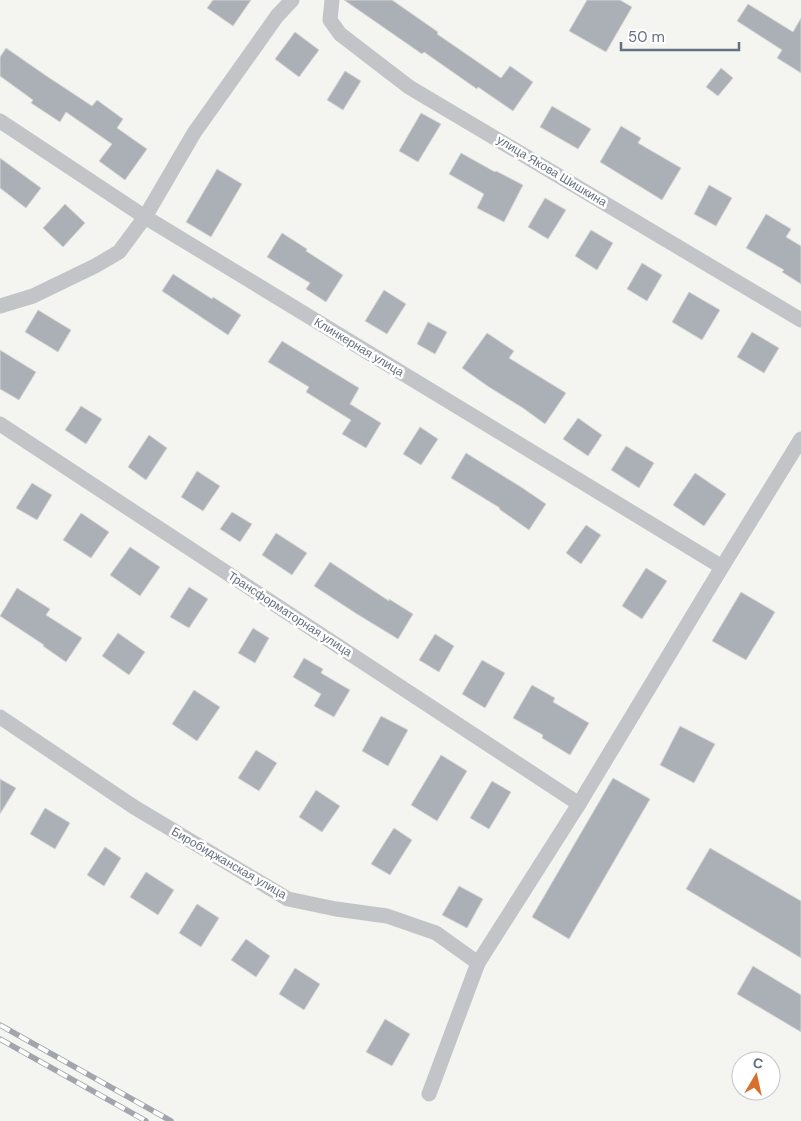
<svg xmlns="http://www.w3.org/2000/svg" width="801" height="1121" font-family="'DM Sans',sans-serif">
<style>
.building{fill:#abb0b6;stroke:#d5d5d3}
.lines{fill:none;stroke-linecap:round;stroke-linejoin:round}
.minor{stroke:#c2c4c8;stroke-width:15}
.rail-casing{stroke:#a2a6ac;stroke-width:5.5}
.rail{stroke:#fff;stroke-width:4;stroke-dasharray:11;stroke-linecap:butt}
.labels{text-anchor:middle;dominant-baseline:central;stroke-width:5;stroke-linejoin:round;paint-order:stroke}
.street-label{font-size:12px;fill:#657080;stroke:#fff}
</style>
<rect width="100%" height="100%" fill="#f4f4f0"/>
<!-- building -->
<g class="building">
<polygon points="213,0 251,0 233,26 207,8"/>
<polygon points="344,0 392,0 438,32 437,34 501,78 510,66 533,82 513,111 478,87 477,89 424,52 422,54"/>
<polygon points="587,0 620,0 632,7 606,52 569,31"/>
<polygon points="748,4 793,32 801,18 801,73 777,58 782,50 737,21"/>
<polygon points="295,32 319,50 299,77 275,59"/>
<polygon points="6,48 48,77 92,106 97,100 123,119 117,128 147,149 125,180 99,161 112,144 66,112 60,122 31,103 33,100 0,76 0,57"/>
<polygon points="721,68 733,78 718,96 706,87"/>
<polygon points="345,71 361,81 343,110 327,100"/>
<polygon points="552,106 591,129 578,149 540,127"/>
<polygon points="421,113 441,124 418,162 399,151"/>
<polygon points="621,126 641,138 638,143 681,168 662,200 600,162"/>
<polygon points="461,153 495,172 496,171 523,185 504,222 477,208 484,194 449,174"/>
<polygon points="0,158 41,188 26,208 0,188"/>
<polygon points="217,169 242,184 211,237 186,222"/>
<polygon points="709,185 732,198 716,226 694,214"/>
<polygon points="545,198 566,210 548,239 528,227"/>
<polygon points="65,204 85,223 63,247 43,228"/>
<polygon points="766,214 791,229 786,237 801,246 801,284 782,272 784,270 746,248"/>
<polygon points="591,230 613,243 597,270 575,256"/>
<polygon points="282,233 307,249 306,251 343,275 326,302 306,289 310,283 267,257"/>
<polygon points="642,263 662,275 647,301 627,289"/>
<polygon points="173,274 212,299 213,297 241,315 228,335 162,291"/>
<polygon points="384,290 406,304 387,334 365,321"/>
<polygon points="689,292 720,310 702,340 672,322"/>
<polygon points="38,310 71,330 58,352 25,332"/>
<polygon points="428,322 447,332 435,354 417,344"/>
<polygon points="752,332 779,348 764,373 737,357"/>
<polygon points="487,333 514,351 509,358 566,393 545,424 523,408 489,387 462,368"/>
<polygon points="282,341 359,388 350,404 381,423 366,448 342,434 351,420 306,392 309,387 268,362"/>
<polygon points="0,350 36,372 19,400 0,389"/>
<polygon points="81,406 102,419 86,444 65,430"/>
<polygon points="578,418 602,435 588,456 563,439"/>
<polygon points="420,427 438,439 421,465 403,454"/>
<polygon points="149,435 167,448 146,480 128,467"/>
<polygon points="626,446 654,463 639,488 611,470"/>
<polygon points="466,453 521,487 546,504 529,530 499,509 500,508 451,478"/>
<polygon points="197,471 220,486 203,511 181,497"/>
<polygon points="695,473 726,494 704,526 673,505"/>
<polygon points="32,483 52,495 37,520 16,508"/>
<polygon points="232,512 252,524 240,542 220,529"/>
<polygon points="81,513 109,532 91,558 63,540"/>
<polygon points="586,525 601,535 581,564 566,553"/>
<polygon points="276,533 307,553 292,575 262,555"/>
<polygon points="130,547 160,567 140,596 110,575"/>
<polygon points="330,562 389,601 389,599 413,614 398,639 357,614 314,586"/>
<polygon points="646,568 667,581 642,619 622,606"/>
<polygon points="189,587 208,599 189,628 170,617"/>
<polygon points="17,588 50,609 46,615 82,638 66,662 43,646 44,645 0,616"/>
<polygon points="741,592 775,612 746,660 712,641"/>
<polygon points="253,628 269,638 255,663 238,653"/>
<polygon points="118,633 145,652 129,675 102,656"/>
<polygon points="435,634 454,646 439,672 419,660"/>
<polygon points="304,658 323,669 321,673 350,690 334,717 314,706 321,694 293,677"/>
<polygon points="482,660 505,673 485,708 462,694"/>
<polygon points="532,685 555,698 553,702 589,723 570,755 542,738 543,735 513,718"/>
<polygon points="194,690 220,707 197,741 172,724"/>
<polygon points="381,716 408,730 388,766 362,751"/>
<polygon points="680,726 715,744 694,783 660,765"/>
<polygon points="256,750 277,763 259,791 238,778"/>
<polygon points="441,755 467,771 437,821 411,805"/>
<polygon points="613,778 650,799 569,939 532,917"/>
<polygon points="0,779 16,788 0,814"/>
<polygon points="492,781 511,792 489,829 470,818"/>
<polygon points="316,790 340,806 322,832 299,817"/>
<polygon points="45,808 70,823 55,849 30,834"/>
<polygon points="394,828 412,840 390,875 371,864"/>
<polygon points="105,847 121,858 104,886 87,875"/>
<polygon points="710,848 801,901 801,958 686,889"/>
<polygon points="146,872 174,890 158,915 130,897"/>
<polygon points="459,886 483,899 467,928 442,915"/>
<polygon points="197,904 219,918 201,947 179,933"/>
<polygon points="246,939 270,956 256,977 231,960"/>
<polygon points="753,966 801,995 801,1032 737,994"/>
<polygon points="295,968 320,984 304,1010 279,994"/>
<polygon points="385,1019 410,1034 392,1066 366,1052"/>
</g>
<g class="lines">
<!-- minor -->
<g class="minor">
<polyline points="332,0 330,20 340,34 409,87 801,320"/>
<polyline points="0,121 145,217 722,567"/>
<polyline points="0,306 33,296 95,266 119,252 145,217 194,133 277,16 292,0"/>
<polyline points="0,424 579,804"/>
<polyline points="0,717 134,807 288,899 336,909 387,916 436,933 478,963"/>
<polyline points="429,1094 478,963 579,804 722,567 801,439"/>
</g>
<!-- rail casing -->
<g class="rail-casing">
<g id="rail">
<polyline points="0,1025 171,1121"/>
<polyline points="0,1039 146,1121"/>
</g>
</g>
<!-- rail -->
<use href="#rail" class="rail"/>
</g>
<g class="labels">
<!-- street labels -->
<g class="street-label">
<text transform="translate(552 171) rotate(31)">улица Якова Шишкина</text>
<text transform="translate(359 347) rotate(31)">Клинкерная улица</text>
<text transform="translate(290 614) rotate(33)">Трансформаторная улица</text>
<text transform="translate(229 863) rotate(30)">Биробиджанская улица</text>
</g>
</g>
<!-- north arrow -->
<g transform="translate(756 1076) rotate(9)"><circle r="24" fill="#ffffff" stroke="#c1c6cc"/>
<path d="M0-4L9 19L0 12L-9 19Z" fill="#d86f2c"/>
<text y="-8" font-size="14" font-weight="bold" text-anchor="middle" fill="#657080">С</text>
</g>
<!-- scale -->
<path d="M621 42v8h118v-8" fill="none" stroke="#657080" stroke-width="2.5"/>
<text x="628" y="42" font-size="15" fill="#657080" stroke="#ffffff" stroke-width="4" paint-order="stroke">50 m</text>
</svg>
